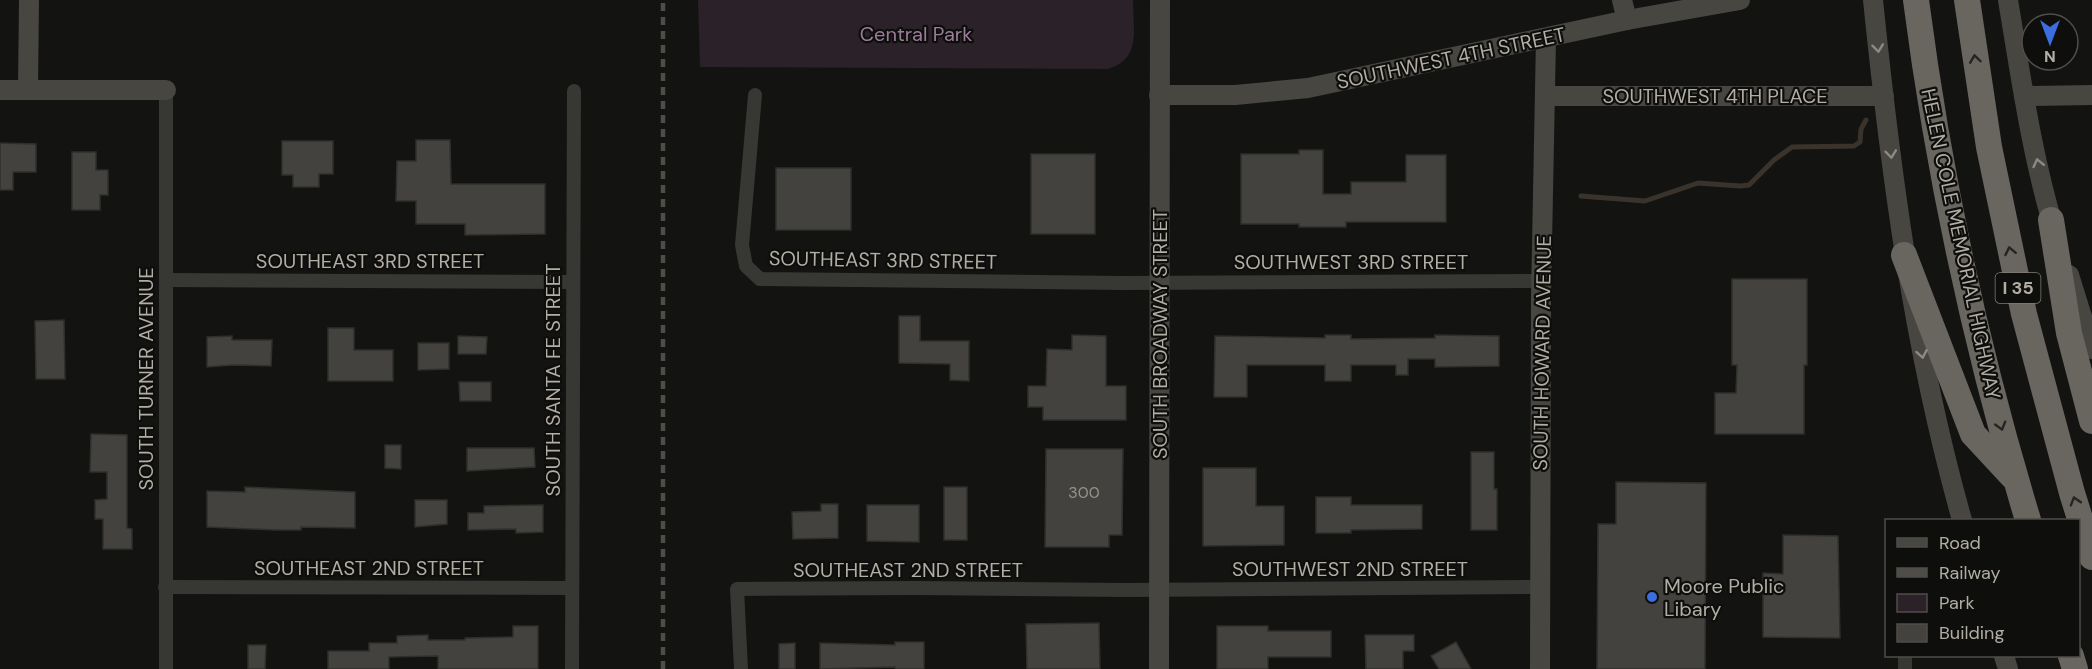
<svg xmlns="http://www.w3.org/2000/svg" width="2092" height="669" font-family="'DM Sans',sans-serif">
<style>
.green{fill:#2a2228}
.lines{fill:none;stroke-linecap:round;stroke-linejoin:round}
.stream{stroke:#3a332c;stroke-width:5}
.building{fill:#43423e;stroke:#2f2f2c;stroke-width:1.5}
.street{stroke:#373733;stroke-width:14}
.secondary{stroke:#474641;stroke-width:20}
.highway{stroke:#68665f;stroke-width:26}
.rail{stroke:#4e4d48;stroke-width:4.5;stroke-dasharray:8 6;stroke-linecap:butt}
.oneway{stroke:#8d8a81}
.oneway2{stroke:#242422}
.poi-dot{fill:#3d6edf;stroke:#0e0e0d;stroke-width:2}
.labels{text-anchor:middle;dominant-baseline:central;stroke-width:4.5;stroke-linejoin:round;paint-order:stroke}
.number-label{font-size:16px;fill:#96938a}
.shield{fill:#0e0e0d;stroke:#817e77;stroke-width:1.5}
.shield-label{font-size:18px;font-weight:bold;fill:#b2aea4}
.park-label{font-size:20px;fill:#9c7d99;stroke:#0e0e0d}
.street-label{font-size:20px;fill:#b2aea4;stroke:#0e0e0d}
.poi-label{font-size:20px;fill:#b2aea4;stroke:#0e0e0d;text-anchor:start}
</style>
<rect width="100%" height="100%" fill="#131312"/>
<!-- green -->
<path class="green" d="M698 0H1133C1133 29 1142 60 1107 69L700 67Z"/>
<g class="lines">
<!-- stream -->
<polyline class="stream" points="1581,196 1645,201 1698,183 1740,186 1749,185 1774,160 1792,147 1854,146 1860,142 1861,129 1866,120"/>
</g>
<!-- building -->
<g class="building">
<polygon points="416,140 450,140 451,184 545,184 545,234 465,235 465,224 416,224 416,201 396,201 397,161 416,161"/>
<polygon points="282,141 333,141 333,174 319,174 319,187 293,187 293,175 282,175"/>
<polygon points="0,143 36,144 36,172 13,172 13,190 0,190"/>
<polygon points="1299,150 1323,150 1323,194 1351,194 1351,182 1406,182 1406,155 1446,155 1446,222 1346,222 1346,227 1299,227 1299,224 1241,224 1241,154 1299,154"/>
<polygon points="72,152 96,152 96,170 108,170 108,195 100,195 100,210 72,210"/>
<rect x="1031" y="154" width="64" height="80"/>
<rect x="776" y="168" width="75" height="62"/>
<polygon points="1732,279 1807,279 1807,365 1804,365 1804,434 1715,434 1715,393 1736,393 1737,365 1732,365"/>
<polygon points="899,316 920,316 920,341 969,341 969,381 950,380 950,364 899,363"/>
<polygon points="64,320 65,379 36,379 35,321"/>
<polygon points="328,328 354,328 354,350 393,350 393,381 328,381"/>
<polygon points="1072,335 1106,336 1106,386 1126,386 1126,420 1043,420 1043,407 1028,407 1028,386 1046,386 1047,349 1072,350"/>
<polygon points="1325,335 1351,335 1351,339 1435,338 1435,335 1499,336 1499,366 1435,367 1435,359 1408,359 1408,375 1396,375 1396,365 1351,365 1351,381 1325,381 1325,365 1247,365 1247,397 1214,397 1215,336 1325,338"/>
<polygon points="232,336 232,340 272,340 271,366 233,365 207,367 207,337"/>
<polygon points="458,336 487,337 486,354 458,354"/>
<polygon points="418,343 449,343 449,369 418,370"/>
<polygon points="459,382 491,382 491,401 460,401"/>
<polygon points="91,434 127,435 127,528 132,529 132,549 103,549 103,519 95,519 95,500 107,499 107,472 90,472"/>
<polygon points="385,445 401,445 401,469 385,468"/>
<polygon points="467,448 534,448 535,467 467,471"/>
<polygon points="1046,449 1123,449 1122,535 1109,535 1109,547 1045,547"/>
<polygon points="1471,452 1494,452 1494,489 1497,489 1497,530 1471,530"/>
<polygon points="1203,468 1256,468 1256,506 1284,506 1284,545 1203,546"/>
<polygon points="1616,482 1706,483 1705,669 1597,669 1598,524 1616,524"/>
<polygon points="245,487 355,492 355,528 301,527 301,530 275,530 207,527 207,491 245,492"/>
<rect x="944" y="487" width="23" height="53"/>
<polygon points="1316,497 1351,497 1351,505 1422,505 1422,529 1351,530 1351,533 1316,533"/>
<polygon points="415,500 447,500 447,524 415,527"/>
<polygon points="821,504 838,504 838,538 793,539 792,512 821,511"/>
<polygon points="543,505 543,532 516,533 516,529 468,530 468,513 484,513 484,506"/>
<polygon points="867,505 919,505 919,542 867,541"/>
<polygon points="1783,535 1838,536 1840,638 1763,637 1763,573 1783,574"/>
<polygon points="1099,623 1100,669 1027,669 1026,624"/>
<polygon points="513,626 538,626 538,669 438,669 438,656 389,657 389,669 328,669 328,651 369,651 369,643 397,643 397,636 428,635 428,640 465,640 465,638 513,637"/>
<polygon points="1217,626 1268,626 1268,631 1331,631 1331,657 1268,657 1268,669 1217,669"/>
<polygon points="1365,635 1414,635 1414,651 1403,651 1403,669 1366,669"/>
<polygon points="895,642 924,642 924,669 895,669 895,667 820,669 820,643 895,645"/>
<polygon points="1456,642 1471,669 1439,669 1431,656"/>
<polygon points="795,643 795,669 779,669 779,644"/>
<polygon points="248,645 266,645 265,669 248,669"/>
</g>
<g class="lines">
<!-- street -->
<g class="street">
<polyline points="755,95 742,245 746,266 760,279 1122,283 1541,281"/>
<polyline points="166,280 573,282"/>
<polyline points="165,587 572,588"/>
<polyline points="166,669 166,90"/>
<polyline points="572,669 574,91"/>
<polyline points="741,669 737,589 916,588 1126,590 1541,587"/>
<polyline points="1905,669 1905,656"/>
</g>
<!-- secondary -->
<g class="secondary">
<polyline points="1622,0 1627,20"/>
<path d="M1873 0C1891 176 1914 350 1962 520"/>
<path d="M2008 0C2021 78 2032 157 2055 232"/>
<polyline points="28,89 29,0"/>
<polyline points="0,90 166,90"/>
<polyline points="1159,95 1235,95 1308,88 1627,20 1740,0"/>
<polyline points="1546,96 1884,96"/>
<polyline points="2024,96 2092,95"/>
<polyline points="2069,275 2092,349"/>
<polyline points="2004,656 2008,669"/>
<polyline points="1159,669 1160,0"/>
<polyline points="1540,669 1541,297 1546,38"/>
</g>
<!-- highway -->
<g class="highway">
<path d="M1916 0C1939 178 1976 349 2028 520"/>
<polyline points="1967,0 1989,147 2024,314 2072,493 2092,557"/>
<polyline points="2051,220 2069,333 2092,421"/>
<polyline points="1904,255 1973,434 2012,476"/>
<polyline points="2071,656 2075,669"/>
</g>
<!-- rail -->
<polyline class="rail" points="663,669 663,0"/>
</g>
<!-- one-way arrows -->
<defs><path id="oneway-chevron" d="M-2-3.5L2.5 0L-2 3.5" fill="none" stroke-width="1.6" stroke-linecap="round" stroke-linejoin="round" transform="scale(1.5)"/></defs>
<g class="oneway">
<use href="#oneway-chevron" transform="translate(1878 48) rotate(83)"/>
<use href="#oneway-chevron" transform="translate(1891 154) rotate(83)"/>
<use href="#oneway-chevron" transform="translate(2038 163) rotate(-103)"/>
<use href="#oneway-chevron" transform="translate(1922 354) rotate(80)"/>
</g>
<g class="oneway2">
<use href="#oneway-chevron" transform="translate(1975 59) rotate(-98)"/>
<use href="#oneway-chevron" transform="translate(2010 251) rotate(-102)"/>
<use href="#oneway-chevron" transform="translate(2001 426) rotate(74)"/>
<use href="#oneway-chevron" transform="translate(2075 501) rotate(-107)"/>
</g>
<!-- markers -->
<circle class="poi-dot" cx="1652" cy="597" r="6"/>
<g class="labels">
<!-- number labels -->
<g class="number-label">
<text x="1084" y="492">300</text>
</g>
<!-- shield labels -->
<rect class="shield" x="1995.5" y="273" width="45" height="30" rx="4.5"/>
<g class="shield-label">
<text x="2018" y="288">I 35</text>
</g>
<!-- park labels -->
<g class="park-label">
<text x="916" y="34">Central Park</text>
</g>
<!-- street labels -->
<g class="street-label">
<text transform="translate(1451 58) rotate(-12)">SOUTHWEST 4TH STREET</text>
<text x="1715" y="96">SOUTHWEST 4TH PLACE</text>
<text transform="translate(1961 244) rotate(78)">HELEN COLE MEMORIAL HIGHWAY</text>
<text transform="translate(883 260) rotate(1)">SOUTHEAST 3RD STREET</text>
<text x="370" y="261">SOUTHEAST 3RD STREET</text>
<text x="1351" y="262">SOUTHWEST 3RD STREET</text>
<text transform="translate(1160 334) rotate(-90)">SOUTH BROADWAY STREET</text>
<text transform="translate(1542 353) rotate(-89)">SOUTH HOWARD AVENUE</text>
<text transform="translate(146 379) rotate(-90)">SOUTH TURNER AVENUE</text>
<text transform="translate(553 380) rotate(-90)">SOUTH SANTA FE STREET</text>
<text x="369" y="568">SOUTHEAST 2ND STREET</text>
<text x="1350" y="569">SOUTHWEST 2ND STREET</text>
<text x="908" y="570">SOUTHEAST 2ND STREET</text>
</g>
<!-- poi labels -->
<g class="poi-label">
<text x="1664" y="586">Moore Public<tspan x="1664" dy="23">Libary</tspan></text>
</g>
</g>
<!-- legend -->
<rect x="1885" y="519" width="195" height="138" fill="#0e0e0d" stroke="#504e49" stroke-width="1.5"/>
<rect x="1897" y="538" width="30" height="9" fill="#474641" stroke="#504e49" stroke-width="1.5"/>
<text x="1939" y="549" font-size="18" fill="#b2aea4">Road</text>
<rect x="1897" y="568" width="30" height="9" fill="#4e4d48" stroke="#504e49" stroke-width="1.5"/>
<text x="1939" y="579" font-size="18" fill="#b2aea4">Railway</text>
<rect x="1897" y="594" width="30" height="18" fill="#2a2228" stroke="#504e49" stroke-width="1.5"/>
<text x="1939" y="609" font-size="18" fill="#b2aea4">Park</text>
<rect x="1897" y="624" width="30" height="18" fill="#43423e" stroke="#504e49" stroke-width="1.5"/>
<text x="1939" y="639" font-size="18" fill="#b2aea4">Building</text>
<!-- north arrow -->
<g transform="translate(2050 42) rotate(180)"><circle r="28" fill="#0e0e0d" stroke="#504e49" stroke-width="1.5"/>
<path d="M0-4.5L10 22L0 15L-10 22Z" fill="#3d6edf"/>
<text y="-9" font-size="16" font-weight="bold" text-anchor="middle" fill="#b2aea4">N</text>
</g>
</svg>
